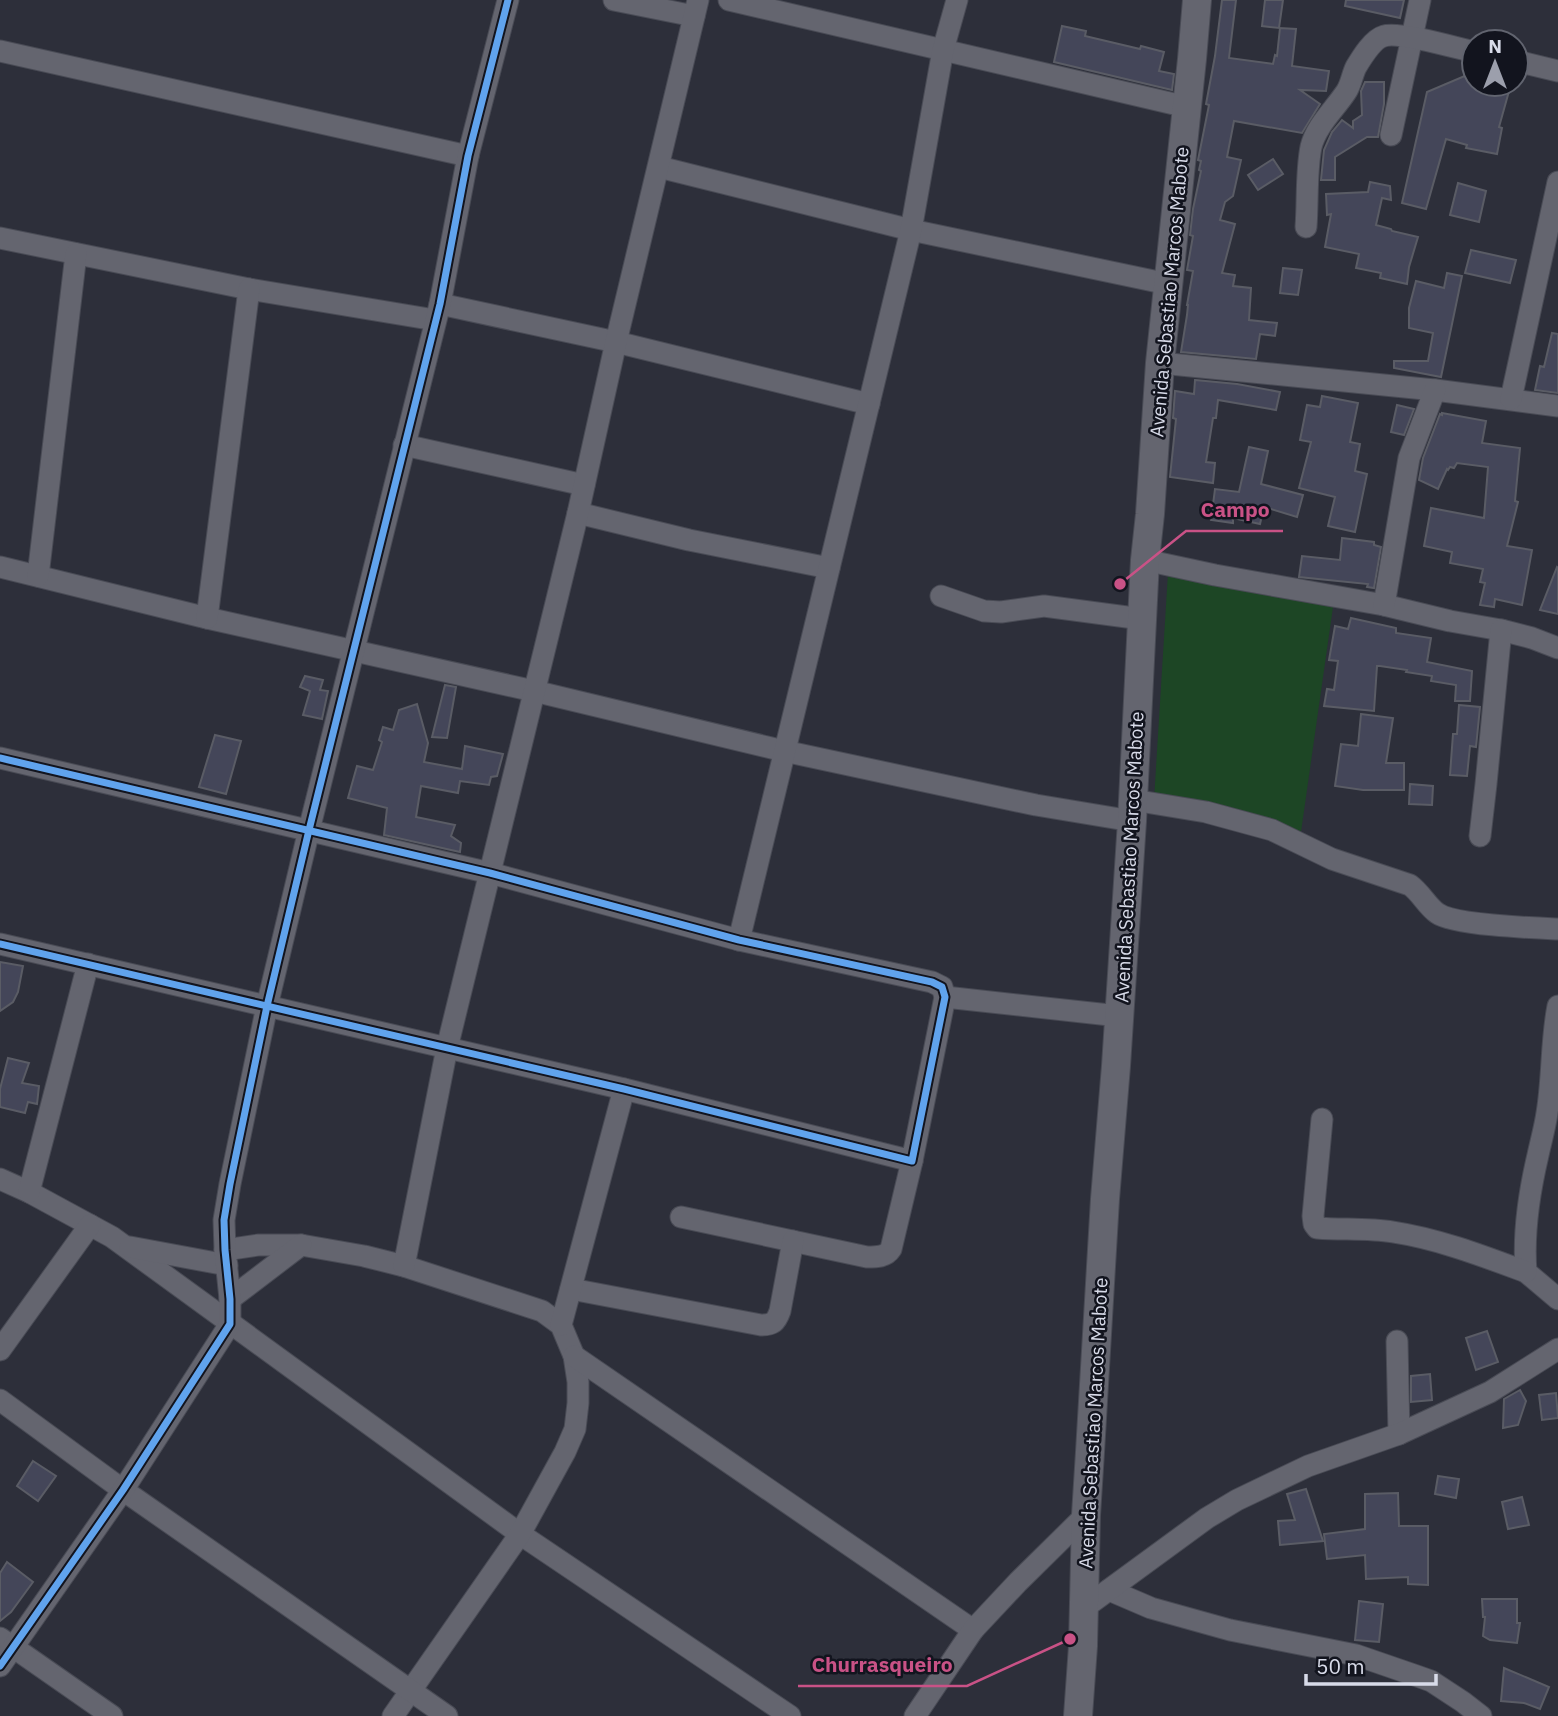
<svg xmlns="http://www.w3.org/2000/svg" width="1558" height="1716" font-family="'IBM Plex Sans',sans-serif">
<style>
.green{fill:#1d4625}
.building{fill:#444659;stroke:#5a5c65;stroke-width:2}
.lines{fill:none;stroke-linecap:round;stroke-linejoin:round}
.street-casing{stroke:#494b55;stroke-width:23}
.secondary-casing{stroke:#494b55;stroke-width:30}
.street{stroke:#64656f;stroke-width:21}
.secondary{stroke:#64656f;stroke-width:28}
.cycleway-casing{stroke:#12141e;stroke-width:11}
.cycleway{stroke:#60a3ed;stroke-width:7}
.labels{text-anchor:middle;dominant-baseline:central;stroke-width:5;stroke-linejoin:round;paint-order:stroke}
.street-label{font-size:19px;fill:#d8dbe9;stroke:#12141e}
.leader{fill:none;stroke:#c95286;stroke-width:2.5}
.callout-dot{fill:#c95286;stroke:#12141e;stroke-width:2.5}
.callout-label{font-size:21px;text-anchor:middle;font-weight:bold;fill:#c95286;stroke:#12141e;stroke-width:5;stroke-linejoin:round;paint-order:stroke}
</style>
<rect width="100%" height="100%" fill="#2d2f3a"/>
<!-- green -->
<polygon class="green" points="1168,573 1333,607 1301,832 1154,800"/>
<!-- building -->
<g class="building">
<polygon points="1222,0 1236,0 1229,58 1273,64 1275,55 1277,56 1280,28 1296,29 1292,66 1329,71 1326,91 1300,90 1320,104 1302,133 1234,121 1227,157 1241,160 1233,196 1225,202 1220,220 1235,224 1222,273 1235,275 1233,286 1251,288 1249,320 1277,323 1275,336 1260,334 1256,359 1181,352 1187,315 1188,305 1187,305 1193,271 1187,270 1193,236 1190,235 1193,209 1201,171 1199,170 1201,161 1198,160 1209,105 1206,104 1215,56"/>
<polygon points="1265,0 1283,0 1279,28 1262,26"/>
<polygon points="1346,0 1404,0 1400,18 1345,6"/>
<polygon points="1062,26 1086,31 1085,36 1140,49 1141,46 1164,52 1159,71 1174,74 1172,90 1054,62"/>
<polygon points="1474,72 1474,84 1511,84 1499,127 1502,128 1497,154 1466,148 1467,145 1446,139 1426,209 1402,203 1427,92"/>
<polygon points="1365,82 1384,82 1384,104 1378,137 1367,137 1335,157 1335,180 1321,180 1324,150 1332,132 1342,120 1353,128 1353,121 1362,115 1361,91"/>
<polygon points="1273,159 1283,174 1258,190 1248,175"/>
<polygon points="1370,182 1390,186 1391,200 1382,198 1376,225 1391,229 1392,231 1418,237 1409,267 1407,284 1380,278 1381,273 1356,268 1359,254 1325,247 1331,214 1327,215 1326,194 1368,192"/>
<polygon points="1458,183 1486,191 1479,222 1450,215"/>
<polygon points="1471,250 1516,260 1510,283 1465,273"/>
<polygon points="1283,268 1302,270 1298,295 1280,293"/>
<polygon points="1447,273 1462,276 1441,377 1394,368 1394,361 1428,361 1433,333 1409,328 1409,308 1416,281 1444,288"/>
<polygon points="1552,333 1558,334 1558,393 1535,390 1540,366 1544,367"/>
<polygon points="1195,380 1237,384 1280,392 1276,410 1218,400 1216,418 1213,418 1206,462 1215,463 1213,483 1170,477 1176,419 1173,418 1175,391 1194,394"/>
<polygon points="1322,396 1358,403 1350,442 1360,444 1355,471 1367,474 1355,532 1328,526 1335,497 1299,488 1311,442 1300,440 1307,405 1320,407"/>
<polygon points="1397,405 1414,409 1404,435 1391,432"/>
<polygon points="1442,413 1486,421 1482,443 1520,448 1515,501 1518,502 1507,546 1532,550 1522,605 1495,599 1494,607 1480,605 1485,583 1480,582 1483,569 1450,563 1452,552 1424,546 1431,508 1484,518 1488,467 1457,463 1454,468 1450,467 1448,470 1447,469 1438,489 1419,480 1423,458 1440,414 1442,415"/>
<polygon points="1249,447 1268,451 1261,484 1303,495 1297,517 1264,507 1260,524 1233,518 1233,523 1211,520 1215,489 1239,492"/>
<polygon points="1342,538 1374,542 1374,545 1381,547 1374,588 1367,587 1368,584 1299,577 1302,556 1340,560"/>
<polygon points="1557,567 1558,568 1558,614 1540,610"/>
<polygon points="1351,618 1396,628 1396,633 1431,638 1427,662 1472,671 1470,701 1455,701 1456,685 1431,681 1432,676 1406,672 1407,670 1380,666 1377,666 1374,711 1324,706 1327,689 1334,690 1338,661 1329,660 1335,626 1348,629"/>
<polygon points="305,676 323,680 320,690 328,691 322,719 303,715 310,691 300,687"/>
<polygon points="445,685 456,687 447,738 432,737"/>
<polygon points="417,704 428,743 424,762 462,769 465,746 503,754 497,776 491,777 489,785 460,781 458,793 421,786 416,817 455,825 451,836 461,843 460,852 384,835 387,808 348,798 357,766 373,770 382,742 379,740 383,727 393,730 399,710"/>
<polygon points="1459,705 1480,707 1476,747 1470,746 1467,776 1450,775 1453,734 1457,734"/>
<polygon points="1361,714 1393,718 1386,763 1404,763 1404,790 1363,790 1335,786 1341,744 1358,746"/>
<polygon points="215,735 241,741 226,794 199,787"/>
<polygon points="1410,784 1433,786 1432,805 1409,804"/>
<polygon points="0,962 23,966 18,992 13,1002 0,1011"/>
<polygon points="8,1058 29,1063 22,1083 39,1086 37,1104 28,1102 25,1113 0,1107 0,1089"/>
<polygon points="1487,1331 1498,1362 1476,1370 1466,1338"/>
<polygon points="1430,1374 1432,1400 1411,1402 1411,1376"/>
<polygon points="1520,1390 1526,1401 1518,1425 1503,1428 1504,1399"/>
<polygon points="1556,1393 1558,1418 1542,1420 1539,1395"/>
<polygon points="33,1461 56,1476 38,1501 17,1486"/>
<polygon points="1438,1476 1459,1479 1456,1498 1435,1494"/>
<polygon points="1306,1489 1323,1541 1280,1545 1278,1521 1295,1520 1287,1494"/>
<polygon points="1398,1493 1399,1526 1428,1526 1428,1585 1408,1584 1408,1577 1366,1579 1365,1555 1327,1559 1324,1534 1365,1529 1365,1494"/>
<polygon points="1522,1497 1529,1525 1508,1529 1502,1502"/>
<polygon points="7,1562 33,1582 11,1612 0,1621 0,1573"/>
<polygon points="1482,1599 1517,1599 1517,1623 1520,1623 1517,1643 1490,1640 1483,1636 1485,1617 1483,1617"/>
<polygon points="1359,1601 1383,1604 1379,1642 1355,1640"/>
<polygon points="1504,1668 1549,1687 1540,1709 1524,1703 1501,1701"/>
</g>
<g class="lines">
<!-- street casing -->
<g class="street-casing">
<g id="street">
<polyline points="614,0 694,16"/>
<polyline points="729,0 1187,107"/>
<polyline points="0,51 468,156"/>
<polyline points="1516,61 1558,71"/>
<polyline points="1391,135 1420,0"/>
<polyline points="659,167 911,230 1168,284"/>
<path d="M1306 227C1308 201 1306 172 1311 147 1316 126 1334 110 1346 92 1351 85 1352 75 1356 67 1362 57 1373 39 1384 36 1398 31 1457 48 1474 52"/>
<polyline points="0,238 249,289 435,320"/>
<polyline points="440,304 616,342 869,404"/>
<polyline points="1160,363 1435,390 1558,406"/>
<polyline points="1511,399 1558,182"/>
<polyline points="404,445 584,485"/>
<polyline points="578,513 689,540 829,568"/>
<polyline points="1145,560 1215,575 1384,605 1450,621 1501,630 1532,638 1558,648"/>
<polyline points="0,567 207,618 534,691 784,751 1036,805 1132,821"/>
<polyline points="38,576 76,254"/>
<polyline points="941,596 984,611 1001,612 1044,606 1142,619"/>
<polyline points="1384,605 1409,458 1435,390"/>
<polyline points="207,618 249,289"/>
<polyline points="0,758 490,873 739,940 932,982 942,987 945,997 912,1161 624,1089 0,944"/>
<path d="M1133 800 1206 812 1272 830 1332 859 1410 885C1421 893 1427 906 1437 913 1453 925 1534 928 1558 929"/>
<polyline points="1480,836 1486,784 1501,630"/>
<polyline points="739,940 911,230 943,50 957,0"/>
<polyline points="945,997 1119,1016"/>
<path d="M1558 1006C1551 1041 1553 1077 1547 1113 1545 1127 1541 1141 1538 1155 1529 1193 1523 1233 1526 1272L1558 1299"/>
<path d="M1322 1119 1313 1216 1314 1224 1317 1228C1342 1230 1368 1228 1393 1232 1439 1239 1483 1256 1526 1272"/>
<polyline points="0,1179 29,1192 112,1237 520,1534 790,1716"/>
<polyline points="29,1192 88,964"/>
<path d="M681 1217 867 1257C877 1257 886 1257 891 1249L912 1161"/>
<polyline points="130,1247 227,1265"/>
<polyline points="225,1250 258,1245 301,1245 364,1256 404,1266 542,1311 561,1325 574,1356 578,1382 578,1403 575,1429 565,1452 520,1534 393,1716"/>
<polyline points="404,1266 447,1048 578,513 616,342 698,0"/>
<path d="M571 1289 761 1325C773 1325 776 1322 780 1311L793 1241"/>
<polyline points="230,1299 301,1245"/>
<polyline points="561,1325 624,1089"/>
<polyline points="1397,1341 1399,1434"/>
<polyline points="0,1350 90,1225"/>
<polyline points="574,1356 973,1630"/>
<polyline points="0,1400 123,1490 447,1716"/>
<polyline points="1109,1590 1151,1608 1230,1630 1356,1655 1417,1676 1431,1681 1463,1702 1481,1716"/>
<polyline points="1084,1608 1207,1518 1237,1500 1308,1466 1399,1434 1490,1392 1558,1349"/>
<polyline points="0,1638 112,1716"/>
<polyline points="0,1666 123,1490 230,1324 230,1299 225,1250 224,1220 230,1184 267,1006 309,830 440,304 468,156 508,0"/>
<polyline points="915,1716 973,1630 1018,1582 1086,1515"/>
</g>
</g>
<!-- secondary casing -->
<g class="secondary-casing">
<polyline id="secondary" points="1078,1716 1083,1646 1086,1515 1090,1452 1105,1199 1116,1066 1132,821 1145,560 1150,514 1160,363 1192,59 1197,0"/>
</g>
<!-- street -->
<use href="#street" class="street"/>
<!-- secondary -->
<use href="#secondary" class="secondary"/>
<!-- cycleway casing -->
<g class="cycleway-casing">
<g id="cycleway">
<polyline points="0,758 490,873 739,940 932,982 942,987 945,997 912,1161 624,1089 0,944"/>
<polyline points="0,1666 123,1490 230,1324 230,1299 225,1250 224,1220 230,1184 267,1006 309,830 440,304 468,156 508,0"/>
</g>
</g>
<!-- cycleway -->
<use href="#cycleway" class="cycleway"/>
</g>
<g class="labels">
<!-- street labels -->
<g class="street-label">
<text transform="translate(1169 292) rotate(-85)">Avenida Sebastiao Marcos Mabote</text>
<text transform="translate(1129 857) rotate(-87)">Avenida Sebastiao Marcos Mabote</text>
<text transform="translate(1093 1423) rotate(-87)">Avenida Sebastiao Marcos Mabote</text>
</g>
</g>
<!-- callouts -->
<path class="leader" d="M1120 584L1186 531H1283M1070 1639L967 1686H798"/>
<g class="callout-dot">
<circle cx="1120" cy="584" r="7"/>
<circle cx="1070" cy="1639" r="7"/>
</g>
<g class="callout-label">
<text x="1235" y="517">Campo</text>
<text x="882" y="1672">Churrasqueiro</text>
</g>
<!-- north arrow -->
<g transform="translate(1495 63)"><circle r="33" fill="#12141e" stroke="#61646f" stroke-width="2"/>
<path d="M0-5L12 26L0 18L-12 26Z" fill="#9c9fac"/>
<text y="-10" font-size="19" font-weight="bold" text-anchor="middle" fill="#d8dbe9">N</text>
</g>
<!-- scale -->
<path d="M1306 1674v10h130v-10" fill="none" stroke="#d8dbe9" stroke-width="3.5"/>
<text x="1316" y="1674" font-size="21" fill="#d8dbe9" stroke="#12141e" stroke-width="5" paint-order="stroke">50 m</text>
</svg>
